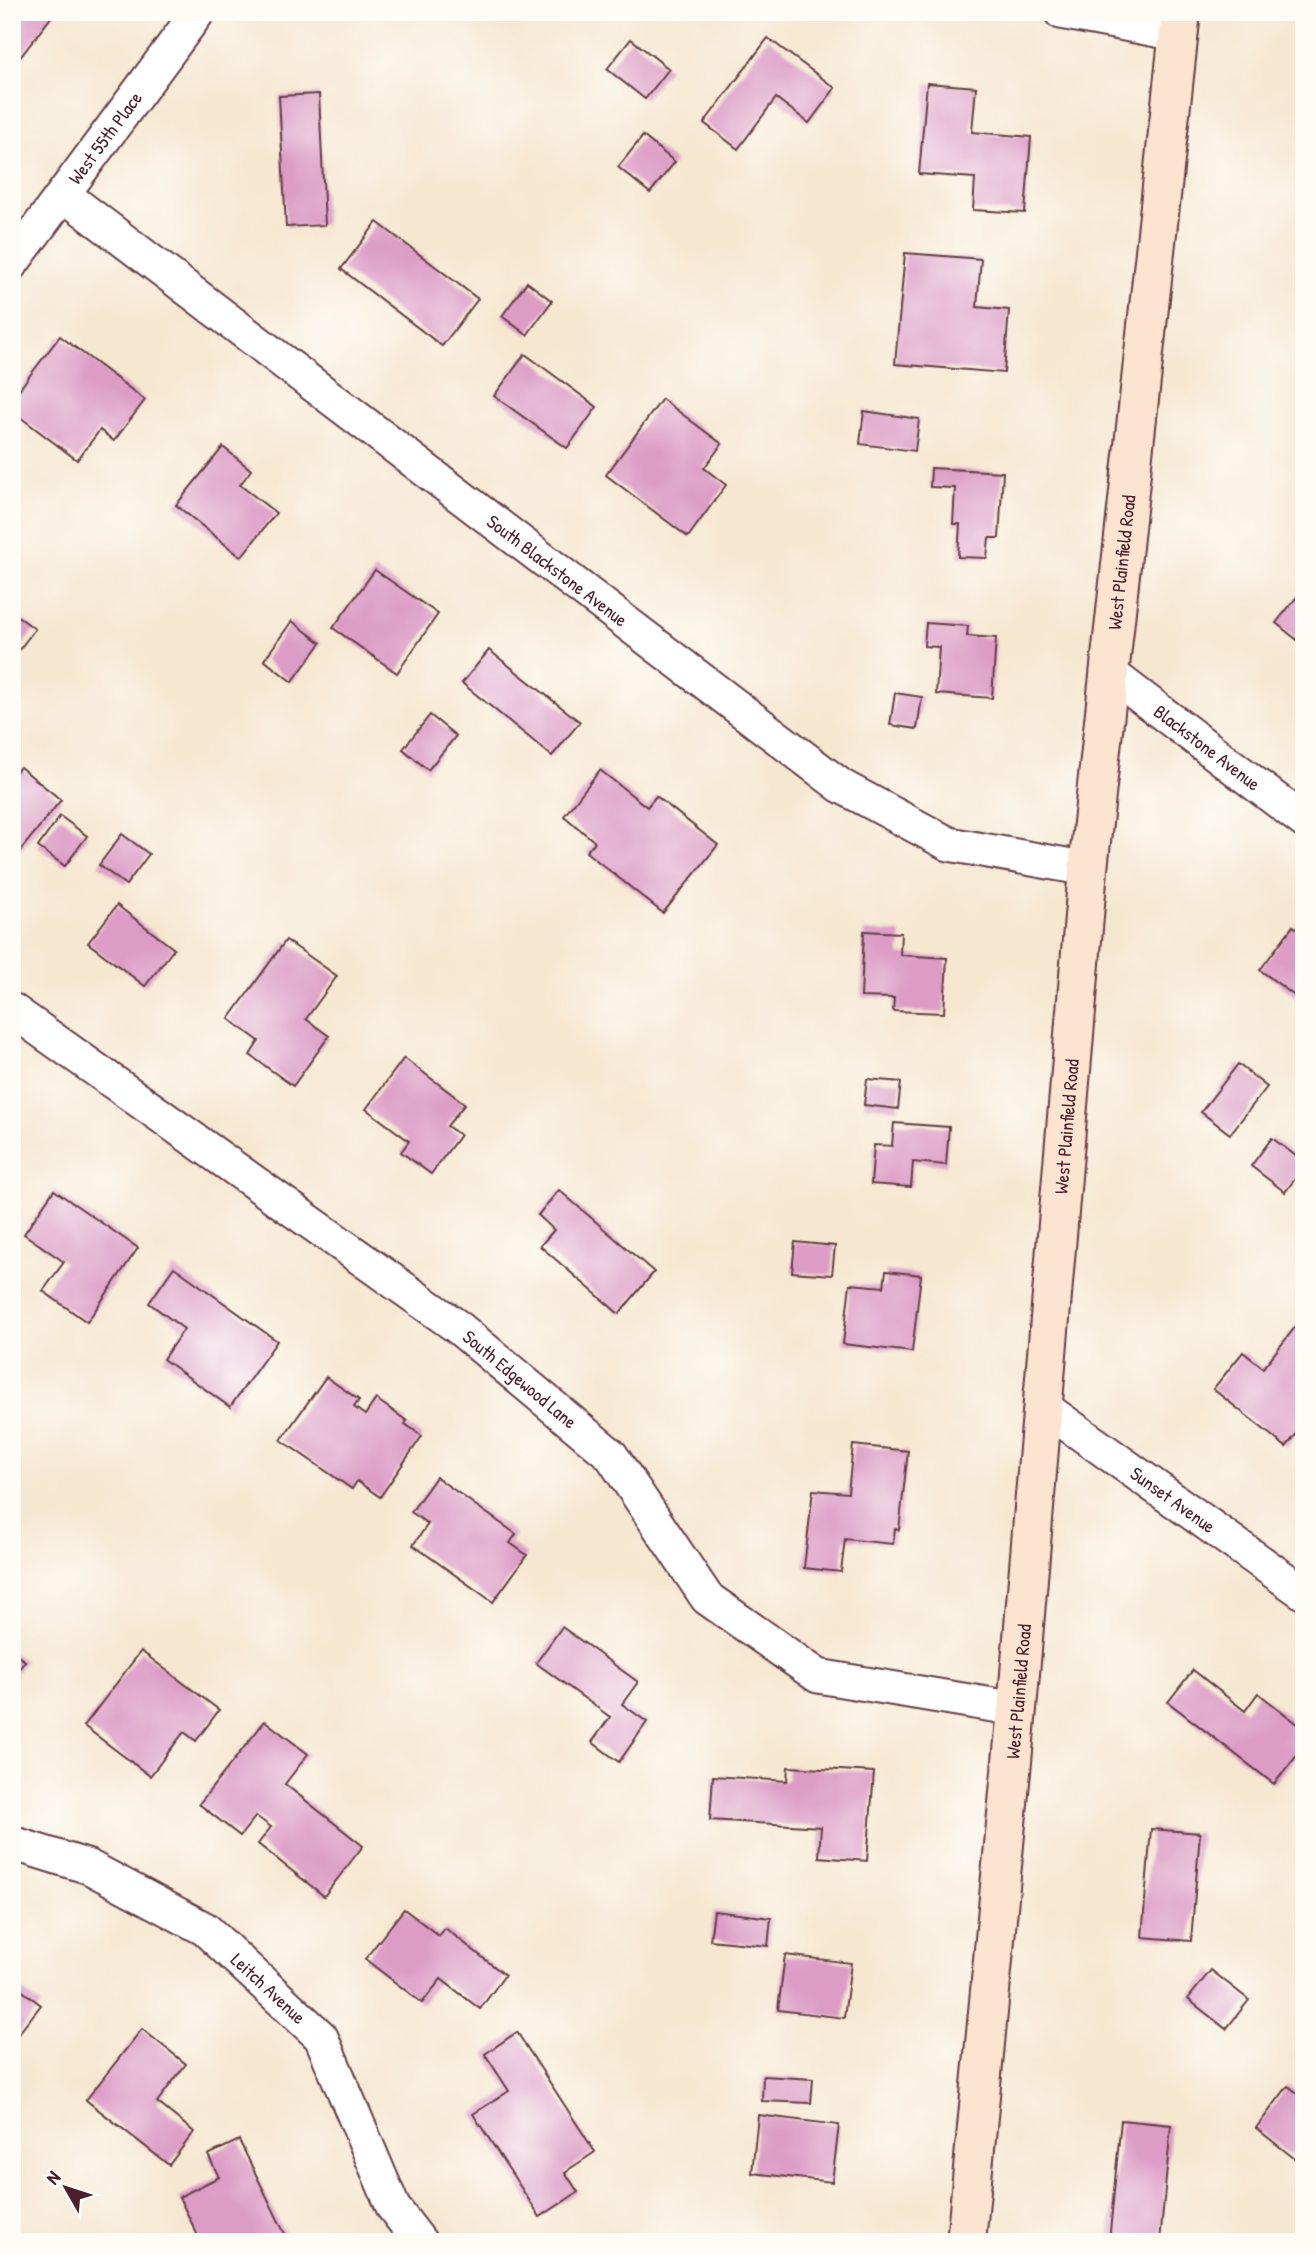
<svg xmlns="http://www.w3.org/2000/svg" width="1316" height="2254" font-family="'Patrick Hand',sans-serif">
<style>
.building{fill:#dc9cc6}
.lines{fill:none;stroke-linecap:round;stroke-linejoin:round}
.minor-casing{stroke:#643d44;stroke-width:37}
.secondary-casing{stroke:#643d44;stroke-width:42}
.minor{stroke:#fff;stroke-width:33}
.secondary{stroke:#fde4d1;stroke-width:38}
.labels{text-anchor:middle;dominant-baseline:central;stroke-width:5;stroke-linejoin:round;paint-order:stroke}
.street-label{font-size:19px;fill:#4a1f2b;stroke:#fdfcf7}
</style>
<rect width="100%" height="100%" fill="#fdfcf7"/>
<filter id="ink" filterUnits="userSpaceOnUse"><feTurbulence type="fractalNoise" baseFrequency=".0143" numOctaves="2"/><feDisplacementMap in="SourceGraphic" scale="14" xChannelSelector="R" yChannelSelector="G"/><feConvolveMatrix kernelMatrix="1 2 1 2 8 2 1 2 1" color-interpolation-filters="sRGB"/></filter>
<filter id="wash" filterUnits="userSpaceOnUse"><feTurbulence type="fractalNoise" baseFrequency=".00686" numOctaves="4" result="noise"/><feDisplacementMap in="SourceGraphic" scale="28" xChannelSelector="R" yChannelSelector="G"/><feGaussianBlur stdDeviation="1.57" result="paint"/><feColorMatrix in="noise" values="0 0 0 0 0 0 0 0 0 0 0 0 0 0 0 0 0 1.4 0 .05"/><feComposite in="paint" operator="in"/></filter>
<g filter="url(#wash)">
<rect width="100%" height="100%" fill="#f6e7d1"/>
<g id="blocks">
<!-- building -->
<g class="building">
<polygon points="12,12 55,12 12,68"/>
<polygon points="768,38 835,88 809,123 776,98 738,149 704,123"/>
<polygon points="631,39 669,69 645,99 607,69"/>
<polygon points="927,83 976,87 972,132 1031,137 1025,213 973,210 975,178 919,174"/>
<polygon points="319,94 325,225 286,227 279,96"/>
<polygon points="643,136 675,162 650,193 618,167"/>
<polygon points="377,222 478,299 442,346 341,269"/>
<polygon points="905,253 981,259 977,307 1009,310 1004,373 895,364"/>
<polygon points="527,282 552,301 527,335 502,316"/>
<polygon points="60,336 145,400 114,441 100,430 77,460 12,411 12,399"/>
<polygon points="525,354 597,407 567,448 494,396"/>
<polygon points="662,399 722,444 704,468 726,485 688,537 606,475"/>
<polygon points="864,411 919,419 915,451 860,444"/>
<polygon points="223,447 251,470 240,485 276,513 241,557 176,505"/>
<polygon points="931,468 1003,472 999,538 989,538 987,558 958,557 960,524 953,524 955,488 930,487"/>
<polygon points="375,570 438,614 397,673 333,628"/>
<polygon points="1304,588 1304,642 1302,644 1276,623"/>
<polygon points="12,612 35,629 12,659"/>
<polygon points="292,621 321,643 292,682 264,660"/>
<polygon points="926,623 968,626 967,636 996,638 992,698 936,694 939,647 924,646"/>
<polygon points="489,650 580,722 552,756 462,683"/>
<polygon points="895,693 922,697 917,729 890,725"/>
<polygon points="430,715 456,736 428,770 403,749"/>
<polygon points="20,767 61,800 12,861 12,777"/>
<polygon points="600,770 647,807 656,796 718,845 663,913 586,852 595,842 564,816"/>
<polygon points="60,816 87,836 65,866 38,847"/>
<polygon points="122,834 149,854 126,885 99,865"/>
<polygon points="117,905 174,949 145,986 88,943"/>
<polygon points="1293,926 1304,934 1304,1003 1260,970"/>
<polygon points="864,931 901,933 900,955 947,958 944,1013 893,1011 894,998 861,997"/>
<polygon points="286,940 337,976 306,1019 329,1036 293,1086 250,1055 259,1041 229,1019"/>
<polygon points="404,1058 465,1104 447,1126 460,1135 431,1174 401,1152 409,1141 366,1109"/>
<polygon points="1238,1064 1267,1087 1230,1134 1201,1112"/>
<polygon points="867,1079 901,1082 898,1109 864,1105"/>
<polygon points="894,1123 949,1127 946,1165 913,1162 911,1187 871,1184 874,1145 892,1146"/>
<polygon points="1272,1138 1304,1162 1304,1167 1285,1192 1251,1166"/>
<polygon points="54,1190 138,1248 87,1322 43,1291 64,1262 24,1234"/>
<polygon points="559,1190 654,1272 619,1314 540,1246 554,1230 538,1215"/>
<polygon points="795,1242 835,1246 832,1275 792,1272"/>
<polygon points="174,1267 277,1341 230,1407 163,1359 184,1329 149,1303"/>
<polygon points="886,1271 921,1275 912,1352 843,1344 850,1284 884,1287"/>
<polygon points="1300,1321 1304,1323 1304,1425 1286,1447 1213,1389 1243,1352 1263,1368"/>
<polygon points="326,1377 359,1400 354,1407 365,1415 376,1399 407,1421 405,1424 422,1436 380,1497 357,1481 352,1489 281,1440"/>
<polygon points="853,1445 908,1451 899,1530 895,1529 893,1544 845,1539 841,1572 804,1568 813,1490 848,1493"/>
<polygon points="436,1477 516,1534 510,1543 527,1555 493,1602 413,1545 428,1524 411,1512"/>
<polygon points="562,1627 638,1682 622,1704 647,1722 619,1762 592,1742 610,1717 536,1663"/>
<polygon points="141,1651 219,1710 196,1741 184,1732 150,1776 84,1726"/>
<polygon points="12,1652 25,1661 12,1678"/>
<polygon points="1193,1670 1245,1711 1258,1693 1304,1729 1304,1747 1274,1784 1168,1702"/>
<polygon points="265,1721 308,1754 285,1784 363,1846 324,1896 258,1844 271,1827 256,1816 240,1836 199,1804"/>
<polygon points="788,1767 874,1772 867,1861 819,1857 821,1827 710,1820 713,1776 787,1781"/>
<polygon points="1151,1829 1200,1833 1191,1941 1142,1937"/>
<polygon points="404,1909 439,1936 445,1928 505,1975 480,2009 441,1979 422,2003 365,1959"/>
<polygon points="714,1911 771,1918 768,1946 710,1940"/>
<polygon points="785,1955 851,1963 844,2018 778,2010"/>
<polygon points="1211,1970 1249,2000 1226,2029 1188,1999"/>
<polygon points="12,1983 41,2005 12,2042"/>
<polygon points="142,2029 186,2064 157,2102 194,2132 169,2165 86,2100"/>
<polygon points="517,2032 595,2152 565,2172 578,2192 540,2217 473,2114 509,2091 485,2054"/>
<polygon points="763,2076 813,2079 811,2103 762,2101"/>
<polygon points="1288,2086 1304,2098 1304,2166 1256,2128"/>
<polygon points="758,2115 839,2125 832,2182 752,2173"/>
<polygon points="1121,2120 1171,2125 1160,2242 1109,2242"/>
<polygon points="239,2140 289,2242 201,2242 179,2197 219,2177 208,2155"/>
</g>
</g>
</g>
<g filter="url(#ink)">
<use href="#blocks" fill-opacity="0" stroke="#643d44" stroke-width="2"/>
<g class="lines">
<!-- minor casing -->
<g class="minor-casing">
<g id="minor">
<polyline points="1061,12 1178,34"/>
<path id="s1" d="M64 195 841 786 949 844 1088 869"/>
<path id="s2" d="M12 263 198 12"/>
<path id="s3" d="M1111 674 1304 821"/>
<path id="s4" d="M12 1010 459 1328 611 1455 707 1598 818 1676 1017 1709"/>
<path id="s5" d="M1042 1406 1304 1593"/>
<path id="s6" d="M12 1843 89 1867 205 1929 321 2037 393 2207 420 2242"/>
</g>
</g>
<!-- secondary casing -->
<g class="secondary-casing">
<g id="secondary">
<path id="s7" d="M966 2242 1017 1709 1088 869 1181 12"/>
</g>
</g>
<!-- minor -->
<use href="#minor" class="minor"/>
<!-- secondary -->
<use href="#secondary" class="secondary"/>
</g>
</g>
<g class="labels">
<!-- street labels -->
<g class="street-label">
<text stroke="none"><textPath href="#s2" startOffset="156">West 55th Place</textPath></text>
<text stroke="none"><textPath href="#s7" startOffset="1687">West Plainfield Road</textPath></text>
<text stroke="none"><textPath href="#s1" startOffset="620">South Blackstone Avenue</textPath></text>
<text stroke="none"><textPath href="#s3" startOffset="121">Blackstone Avenue</textPath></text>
<text stroke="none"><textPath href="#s7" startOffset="1120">West Plainfield Road</textPath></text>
<text stroke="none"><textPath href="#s4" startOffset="628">South Edgewood Lane</textPath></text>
<text stroke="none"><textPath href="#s5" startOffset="161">Sunset Avenue</textPath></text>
<text stroke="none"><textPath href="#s7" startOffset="553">West Plainfield Road</textPath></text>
<text stroke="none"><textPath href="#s6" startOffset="299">Leitch Avenue</textPath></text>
</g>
</g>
<!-- margin -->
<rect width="1316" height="2254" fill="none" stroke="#fdfcf7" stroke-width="42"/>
<!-- north arrow -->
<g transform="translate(66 2188) rotate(309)" stroke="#fdfcf7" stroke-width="5" paint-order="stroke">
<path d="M0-5L12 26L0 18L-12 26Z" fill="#4a1f2b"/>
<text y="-10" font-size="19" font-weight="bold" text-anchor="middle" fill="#4a1f2b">N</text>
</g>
</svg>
